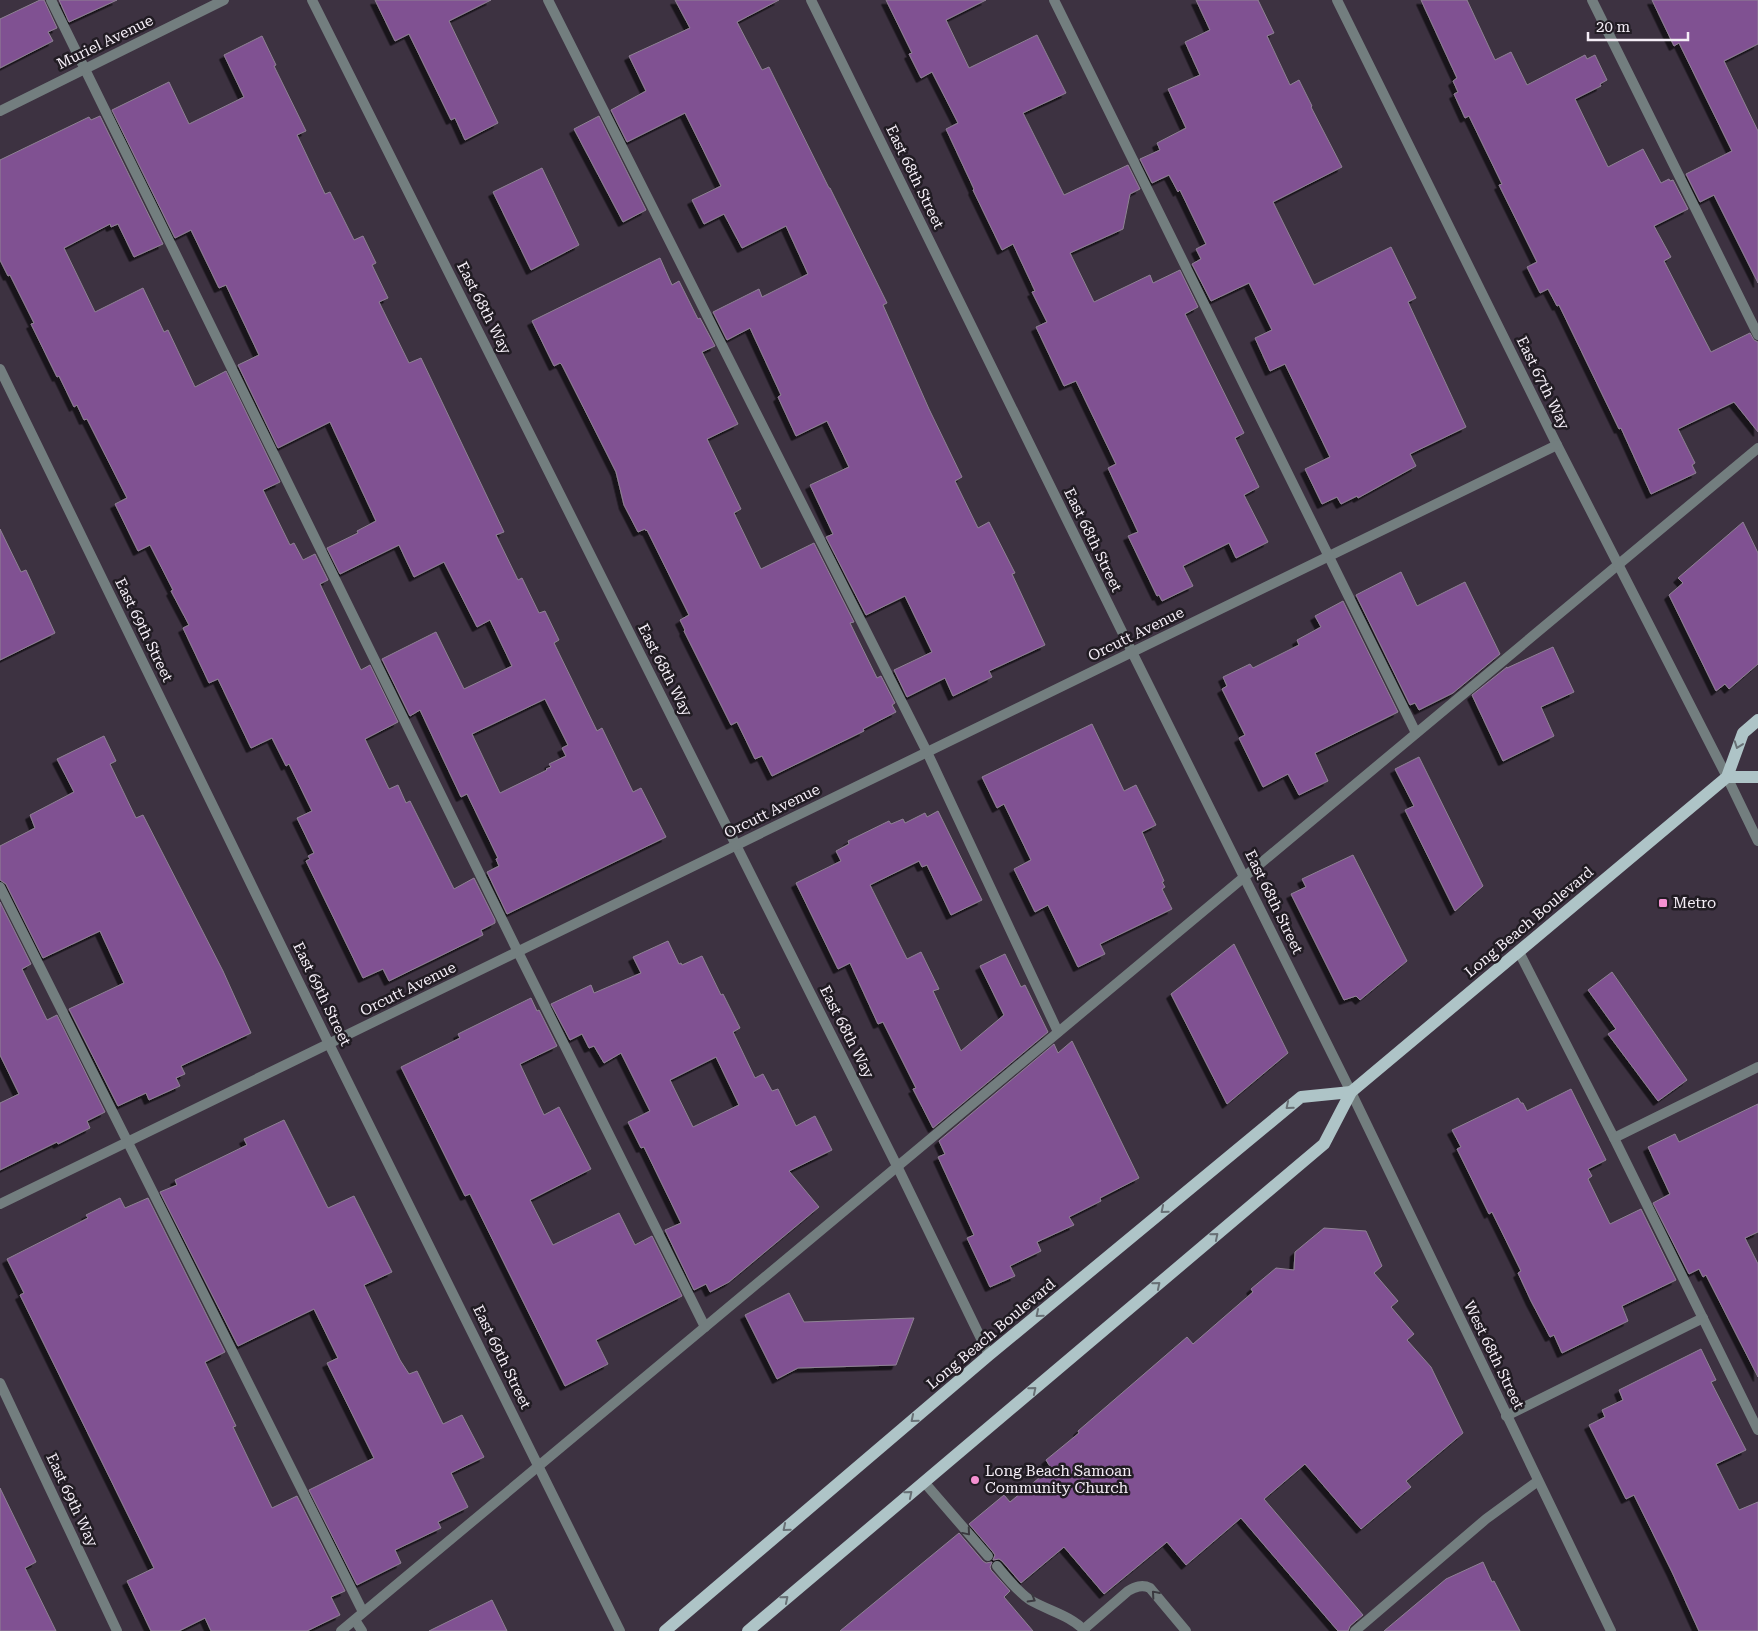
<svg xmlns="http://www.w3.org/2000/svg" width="1758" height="1631" font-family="'Roboto Serif',serif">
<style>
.building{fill:#805192;stroke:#8f8294;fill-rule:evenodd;filter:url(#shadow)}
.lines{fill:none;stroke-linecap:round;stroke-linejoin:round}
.lane{stroke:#737e7f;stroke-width:10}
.street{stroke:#737e7f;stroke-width:10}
.primary{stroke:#aec4c7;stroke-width:12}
.oneway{stroke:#687075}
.oneway2{stroke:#3a393f}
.poi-dot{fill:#f591d2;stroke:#211c23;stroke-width:2}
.labels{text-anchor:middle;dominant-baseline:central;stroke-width:5;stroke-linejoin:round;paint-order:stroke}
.street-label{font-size:15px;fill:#f5eef7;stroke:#211c23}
.poi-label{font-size:15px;fill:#f5eef7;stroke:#211c23;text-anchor:start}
</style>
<defs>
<filter id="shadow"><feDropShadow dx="-4.5" dy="4.5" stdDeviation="0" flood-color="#0009"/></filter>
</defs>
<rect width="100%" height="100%" fill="#3d3241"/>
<!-- building -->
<g class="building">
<polygon points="40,0 44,0 57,28 48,32 53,41 0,68 0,19"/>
<polygon points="59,0 117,0 69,22"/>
<polygon points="375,0 491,0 449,21 498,123 465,140 455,118 451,120 409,34 395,41"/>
<polygon points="675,0 779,0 737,22 762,70 769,67 829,188 830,188 887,303 883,305 929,409 962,477 955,481 978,528 989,522 1015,573 1012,574 1045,645 989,671 992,677 953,696 945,678 907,697 894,670 932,652 905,596 866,615 826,537 833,534 810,485 849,467 827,421 796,436 778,397 781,395 750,328 727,340 713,312 759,289 762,297 808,274 786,226 742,248 724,214 704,224 692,200 721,186 685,113 627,142 611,110 646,91 629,56 690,28"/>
<polygon points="886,0 986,0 946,20 969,68 1037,35 1066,93 1023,113 1064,195 1128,165 1140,189 1130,194 1123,229 1070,253 1094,302 1150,275 1153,283 1180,270 1198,307 1185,314 1244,433 1235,438 1259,487 1244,495 1268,542 1236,558 1229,543 1183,566 1193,586 1162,601 1159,595 1157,596 1128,536 1138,532 1108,468 1116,464 1076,381 1064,386 1036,327 1047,322 1032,292 1035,291 1013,244 1002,250 973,190 974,189 946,129 958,123 932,72 921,78 909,54 912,53"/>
<polygon points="1196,0 1258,0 1274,33 1267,36 1290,85 1299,80 1312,106 1311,107 1342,167 1273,202 1314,285 1391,247 1416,298 1408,302 1466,427 1410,454 1416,466 1358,498 1357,496 1341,504 1337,497 1322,504 1305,469 1330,457 1285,364 1270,371 1255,338 1272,330 1249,283 1211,301 1192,264 1201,259 1196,249 1206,244 1180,190 1178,192 1169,175 1152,183 1140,159 1160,150 1157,143 1186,128 1168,89 1200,75 1185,42 1210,30"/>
<polygon points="1421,0 1467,0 1495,60 1511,52 1527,85 1585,55 1587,59 1595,55 1607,80 1600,84 1601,86 1575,99 1608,167 1643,149 1661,183 1669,179 1670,181 1673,180 1688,209 1654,226 1671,257 1664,261 1711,352 1750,333 1754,340 1758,342 1758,432 1734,402 1678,429 1695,463 1692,465 1696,473 1651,494 1621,428 1619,429 1559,305 1557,306 1548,289 1540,293 1527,267 1537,262 1499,185 1502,184 1469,116 1465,118 1454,94 1458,92 1453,81 1457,78"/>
<polygon points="1652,0 1758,0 1758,44 1724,61 1758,131 1758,283 1714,195 1700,202 1686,174 1732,151 1679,43 1674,46"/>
<path d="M262 36 276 65 274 66 306 131 297 135 325 194 330 192 354 240 363 236 376 263 372 265 388 298 379 302 409 363 421 358 504 532 496 535 518 580 522 578 539 613 545 611 559 640 554 643 597 731 602 728 633 792 641 788 666 837 507 914 487 872 499 866 496 859 498 858 467 794 461 797 420 710 410 716 382 659 436 632 464 689 512 666 490 620 477 627 444 562 414 577 399 545 340 574 327 548 358 533 357 531 376 521 330 422 278 448 238 365 259 355 226 285 219 288 191 230 175 238 112 110 169 82 189 124 244 97 224 55ZM545 699 568 745 562 748 566 756 549 764 551 767 546 769 547 770 500 793 472 734Z"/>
<polygon points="100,116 163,244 134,257 118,224 111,227 110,224 64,248 95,312 143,288 164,332 168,330 195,387 226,371 280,482 263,490 290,545 294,543 303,560 315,554 328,580 320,584 361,670 370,665 398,722 365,739 389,789 398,785 406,803 410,801 454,889 474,878 495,920 495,923 481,930 483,935 389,981 383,969 363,978 306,861 310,859 308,856 314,853 297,818 312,811 289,764 286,766 272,738 251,748 218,679 209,683 183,628 189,625 171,591 173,590 150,545 138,551 115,504 127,498 87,419 84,420 77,405 74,407 59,376 57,377 31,324 34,323 10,275 8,276 0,260 0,160 89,117 91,120"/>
<polygon points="599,116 646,210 623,222 574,129"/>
<polygon points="542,168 579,245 531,270 493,192"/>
<polygon points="660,258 672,285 679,281 698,319 700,318 715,346 702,352 738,424 707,439 741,509 734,513 761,569 814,543 854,622 850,623 877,678 881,676 895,703 892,705 896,712 863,729 864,731 772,776 762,756 755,759 737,722 731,725 684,631 685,630 680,620 689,615 647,530 646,531 645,529 638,532 624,505 616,472 606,452 562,365 560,363 554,366 532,321"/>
<polygon points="1743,522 1758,553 1758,664 1729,689 1725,684 1716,691 1669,595 1683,583 1678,578"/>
<polygon points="0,529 21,572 26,570 55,633 0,660"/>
<polygon points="1401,572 1417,606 1465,582 1500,654 1453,693 1419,710 1415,703 1410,705 1356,595"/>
<polygon points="1343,601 1398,712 1315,753 1328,781 1299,795 1288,774 1263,787 1239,738 1245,735 1222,689 1227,686 1223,677 1250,664 1253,668 1299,645 1297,640 1321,627 1315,616"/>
<polygon points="1553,647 1574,692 1541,707 1554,736 1503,761 1472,695 1507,667 1507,668"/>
<polygon points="1092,724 1124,791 1136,785 1156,825 1142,832 1164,881 1162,882 1165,887 1162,889 1172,909 1100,944 1105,954 1078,967 1048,905 1035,912 1014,869 1031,860 1004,804 997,808 982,777"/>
<polygon points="104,736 116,761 110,764 136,818 143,815 223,971 251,1033 181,1066 185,1074 176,1078 180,1086 149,1100 146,1093 118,1106 69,1009 124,983 100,931 43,958 6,884 0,880 0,846 35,828 30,815 74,792 57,759"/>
<polygon points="1419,757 1483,886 1455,911 1405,810 1414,806 1395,769"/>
<polygon points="938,811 982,900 951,915 927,865 922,867 919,861 870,885 907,959 921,952 939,989 933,991 961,1051 1004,1015 980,966 1005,954 1021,987 1025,985 1048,1032 933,1128 913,1089 916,1088 883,1022 878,1024 850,963 838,969 796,883 841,861 836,851 849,844 848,841 889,821 891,824 903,819 905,823 925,813 927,817"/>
<polygon points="1353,855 1407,961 1360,1000 1356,996 1344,1000 1291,894 1306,887 1302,879"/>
<polygon points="0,902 31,964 22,969 47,1020 57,1015 105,1112 87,1121 90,1128 58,1144 57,1142 0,1170 0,1103 19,1094 0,1055"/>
<path d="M668 941 679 964 681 963 682 965 702 956 721 995 723 994 740 1028 733 1032 755 1078 763 1074 772 1091 778 1089 796 1126 815 1116 832 1150 789 1171 819 1207 729 1282 710 1292 706 1284 694 1290 665 1230 681 1223 644 1147 641 1148 628 1122 650 1111 621 1053 604 1063 594 1046 589 1048 582 1034 570 1040 551 1004 591 985 594 993 641 973 633 957ZM716 1057 739 1105 693 1127 670 1080Z"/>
<polygon points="1234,944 1288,1053 1227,1104 1171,994"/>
<polygon points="1612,972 1687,1080 1658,1101 1608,1034 1616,1029 1588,990"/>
<polygon points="531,998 537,1011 539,1010 557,1046 520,1064 544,1115 559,1107 591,1169 530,1200 553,1245 619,1213 635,1245 652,1236 682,1296 596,1340 608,1364 565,1386 470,1194 465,1196 401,1067 460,1038 458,1034"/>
<polygon points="1072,1041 1139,1178 1100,1198 1101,1201 1069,1217 1074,1225 1037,1242 1041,1251 1010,1266 1015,1276 990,1287 967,1238 974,1235 938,1157 945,1154 939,1141 1054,1044 1058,1053"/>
<polygon points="1571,1089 1606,1160 1588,1169 1592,1176 1588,1179 1610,1224 1641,1209 1676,1280 1622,1306 1628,1321 1562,1353 1554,1335 1550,1337 1531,1301 1518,1273 1521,1271 1492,1212 1489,1214 1457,1149 1461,1147 1452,1130 1518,1098 1521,1103 1523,1103 1527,1111"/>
<polygon points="1758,1104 1758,1232 1745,1238 1758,1264 1758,1377 1706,1275 1703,1277 1699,1269 1689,1274 1653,1203 1670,1194 1648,1147 1675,1134 1679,1142"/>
<polygon points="284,1120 328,1208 354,1196 392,1272 364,1285 400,1360 409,1374 417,1371 443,1424 462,1415 484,1457 451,1473 468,1507 438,1522 441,1528 395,1550 401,1563 357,1585 309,1490 374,1458 327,1363 338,1358 314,1309 238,1346 160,1192 177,1185 175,1180 247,1145 244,1139"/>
<polygon points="120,1198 125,1208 148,1198 225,1352 205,1362 236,1426 233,1427 272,1508 297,1496 345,1591 331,1597 340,1615 307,1631 211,1631 205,1618 179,1631 151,1631 127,1581 154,1568 20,1295 24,1293 7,1259 88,1218 86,1215"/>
<polygon points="1324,1228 1366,1231 1382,1266 1374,1273 1398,1301 1391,1307 1414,1334 1407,1340 1431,1367 1463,1433 1406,1481 1411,1487 1361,1529 1305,1464 1264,1499 1363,1615 1350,1626 1348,1631 1338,1631 1241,1518 1186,1565 1167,1542 1104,1594 1064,1547 1021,1583 1002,1561 999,1559 993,1560 995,1555 993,1552 969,1524 1004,1495 1010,1502 1051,1468 1046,1460 1079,1433 1078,1431 1187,1337 1193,1344 1253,1292 1251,1289 1276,1268 1294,1270 1295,1252"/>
<polygon points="789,1293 804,1322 914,1318 896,1365 798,1368 777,1379 745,1315"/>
<polygon points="1701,1349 1716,1380 1711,1382 1746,1450 1716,1464 1739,1510 1758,1502 1758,1631 1699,1631 1672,1572 1634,1495 1626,1499 1589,1425 1605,1417 1602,1410 1623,1400 1619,1390"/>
<polygon points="0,1488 36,1562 25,1568 56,1631 0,1631"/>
<polygon points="959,1533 983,1561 986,1563 992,1562 990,1567 991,1570 1010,1591 1004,1597 1033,1631 840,1631"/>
<polygon points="1483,1562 1492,1582 1494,1581 1520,1631 1384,1631 1446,1579"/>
<polygon points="492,1600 507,1631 429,1631"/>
</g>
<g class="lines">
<!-- lane -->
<g class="lane">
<polyline points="51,0 518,952 705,1327"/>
<polyline points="548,0 927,752 1058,1032"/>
<polyline points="1054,0 1416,733"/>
<polyline points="1592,0 1758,335"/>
<polyline points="0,887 363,1612"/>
<polyline points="1519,952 1614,1138 1758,1430"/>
<polyline points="1614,1138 1758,1067"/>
<polyline points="1506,1416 1703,1318"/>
<polyline points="924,1482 988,1556"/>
<path d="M997 1566C1007 1578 1017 1591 1030 1600 1049 1611 1070 1615 1085 1631"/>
<polyline points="355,1620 362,1631"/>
<path d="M1084 1629 1128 1591C1135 1587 1142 1584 1150 1588L1186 1631"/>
<polyline points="341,1631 1758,448"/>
<polyline points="1355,1631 1486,1519 1538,1481"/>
</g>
<!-- street -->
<g class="street">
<polyline points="312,0 897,1166 989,1355"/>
<polyline points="811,0 1132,652 1351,1092 1611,1631"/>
<polyline points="1337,0 1557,445 1727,777 1758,841"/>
<polyline points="0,111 224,0"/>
<polyline points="0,369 329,1044 620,1631"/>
<polyline points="0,1204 1557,445"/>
<polyline points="0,1383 117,1631"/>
</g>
<!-- primary -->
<g class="primary">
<polyline points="1727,777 1758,777"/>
<polyline points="665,1631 989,1355 1301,1097 1351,1092"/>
<polyline points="748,1631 1324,1144 1351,1092 1727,777 1743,733 1758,720"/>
</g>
</g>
<!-- one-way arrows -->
<defs><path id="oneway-chevron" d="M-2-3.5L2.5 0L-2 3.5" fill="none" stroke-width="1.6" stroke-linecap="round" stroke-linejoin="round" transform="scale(1.25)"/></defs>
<g class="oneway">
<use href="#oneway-chevron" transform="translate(1738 745) rotate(110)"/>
<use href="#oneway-chevron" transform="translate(1289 1106) rotate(140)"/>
<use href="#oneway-chevron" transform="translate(1164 1210) rotate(140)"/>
<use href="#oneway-chevron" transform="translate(1215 1236) rotate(-40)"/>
<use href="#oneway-chevron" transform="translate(1157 1285) rotate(-40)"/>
<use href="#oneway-chevron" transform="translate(1039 1314) rotate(140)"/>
<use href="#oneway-chevron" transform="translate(1033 1390) rotate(-40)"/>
<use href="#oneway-chevron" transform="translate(914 1419) rotate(140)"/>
<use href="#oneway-chevron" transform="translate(909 1494) rotate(-40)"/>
<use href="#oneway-chevron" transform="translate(786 1528) rotate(140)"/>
<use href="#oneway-chevron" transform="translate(785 1599) rotate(-40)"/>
</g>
<g class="oneway2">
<use href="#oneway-chevron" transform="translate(967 1532) rotate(50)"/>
<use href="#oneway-chevron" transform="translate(1155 1594) rotate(-131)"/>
<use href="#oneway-chevron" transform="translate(1032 1599) rotate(30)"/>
</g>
<!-- markers -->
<g class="poi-dot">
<rect x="1658" y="898" width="10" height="10" rx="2.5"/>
<circle cx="975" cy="1480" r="5"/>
</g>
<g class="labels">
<!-- street labels -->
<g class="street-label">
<text transform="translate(105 42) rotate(-26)">Muriel Avenue</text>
<text transform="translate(915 177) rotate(64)">East 68th Street</text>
<text transform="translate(484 308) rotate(63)">East 68th Way</text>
<text transform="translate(1543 383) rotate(64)">East 67th Way</text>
<text transform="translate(1093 540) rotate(64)">East 68th Street</text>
<text transform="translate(144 630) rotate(64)">East 69th Street</text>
<text transform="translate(1136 634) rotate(-26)">Orcutt Avenue</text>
<text transform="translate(665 670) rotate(63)">East 68th Way</text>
<text transform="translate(772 811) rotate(-26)">Orcutt Avenue</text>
<text transform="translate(1274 902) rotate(64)">East 68th Street</text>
<text transform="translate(1529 922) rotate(-40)">Long Beach Boulevard</text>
<text transform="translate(408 989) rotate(-26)">Orcutt Avenue</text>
<text transform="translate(322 994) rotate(64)">East 69th Street</text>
<text transform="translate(847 1032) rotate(63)">East 68th Way</text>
<text transform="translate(991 1334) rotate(-40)">Long Beach Boulevard</text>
<text transform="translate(1494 1355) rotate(64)">West 68th Street</text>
<text transform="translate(502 1357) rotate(64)">East 69th Street</text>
<text transform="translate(72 1500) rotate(65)">East 69th Way</text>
</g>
<!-- poi labels -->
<g class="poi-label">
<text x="1673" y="903">Metro</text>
<text x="985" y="1471">Long Beach Samoan<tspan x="985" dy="17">Community Church</tspan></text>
</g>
</g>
<!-- scale -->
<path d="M1588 32v8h100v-8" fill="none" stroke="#f5eef7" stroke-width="2.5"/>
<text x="1596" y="32" font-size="15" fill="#f5eef7" stroke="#211c23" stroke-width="4" paint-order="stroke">20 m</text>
</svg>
